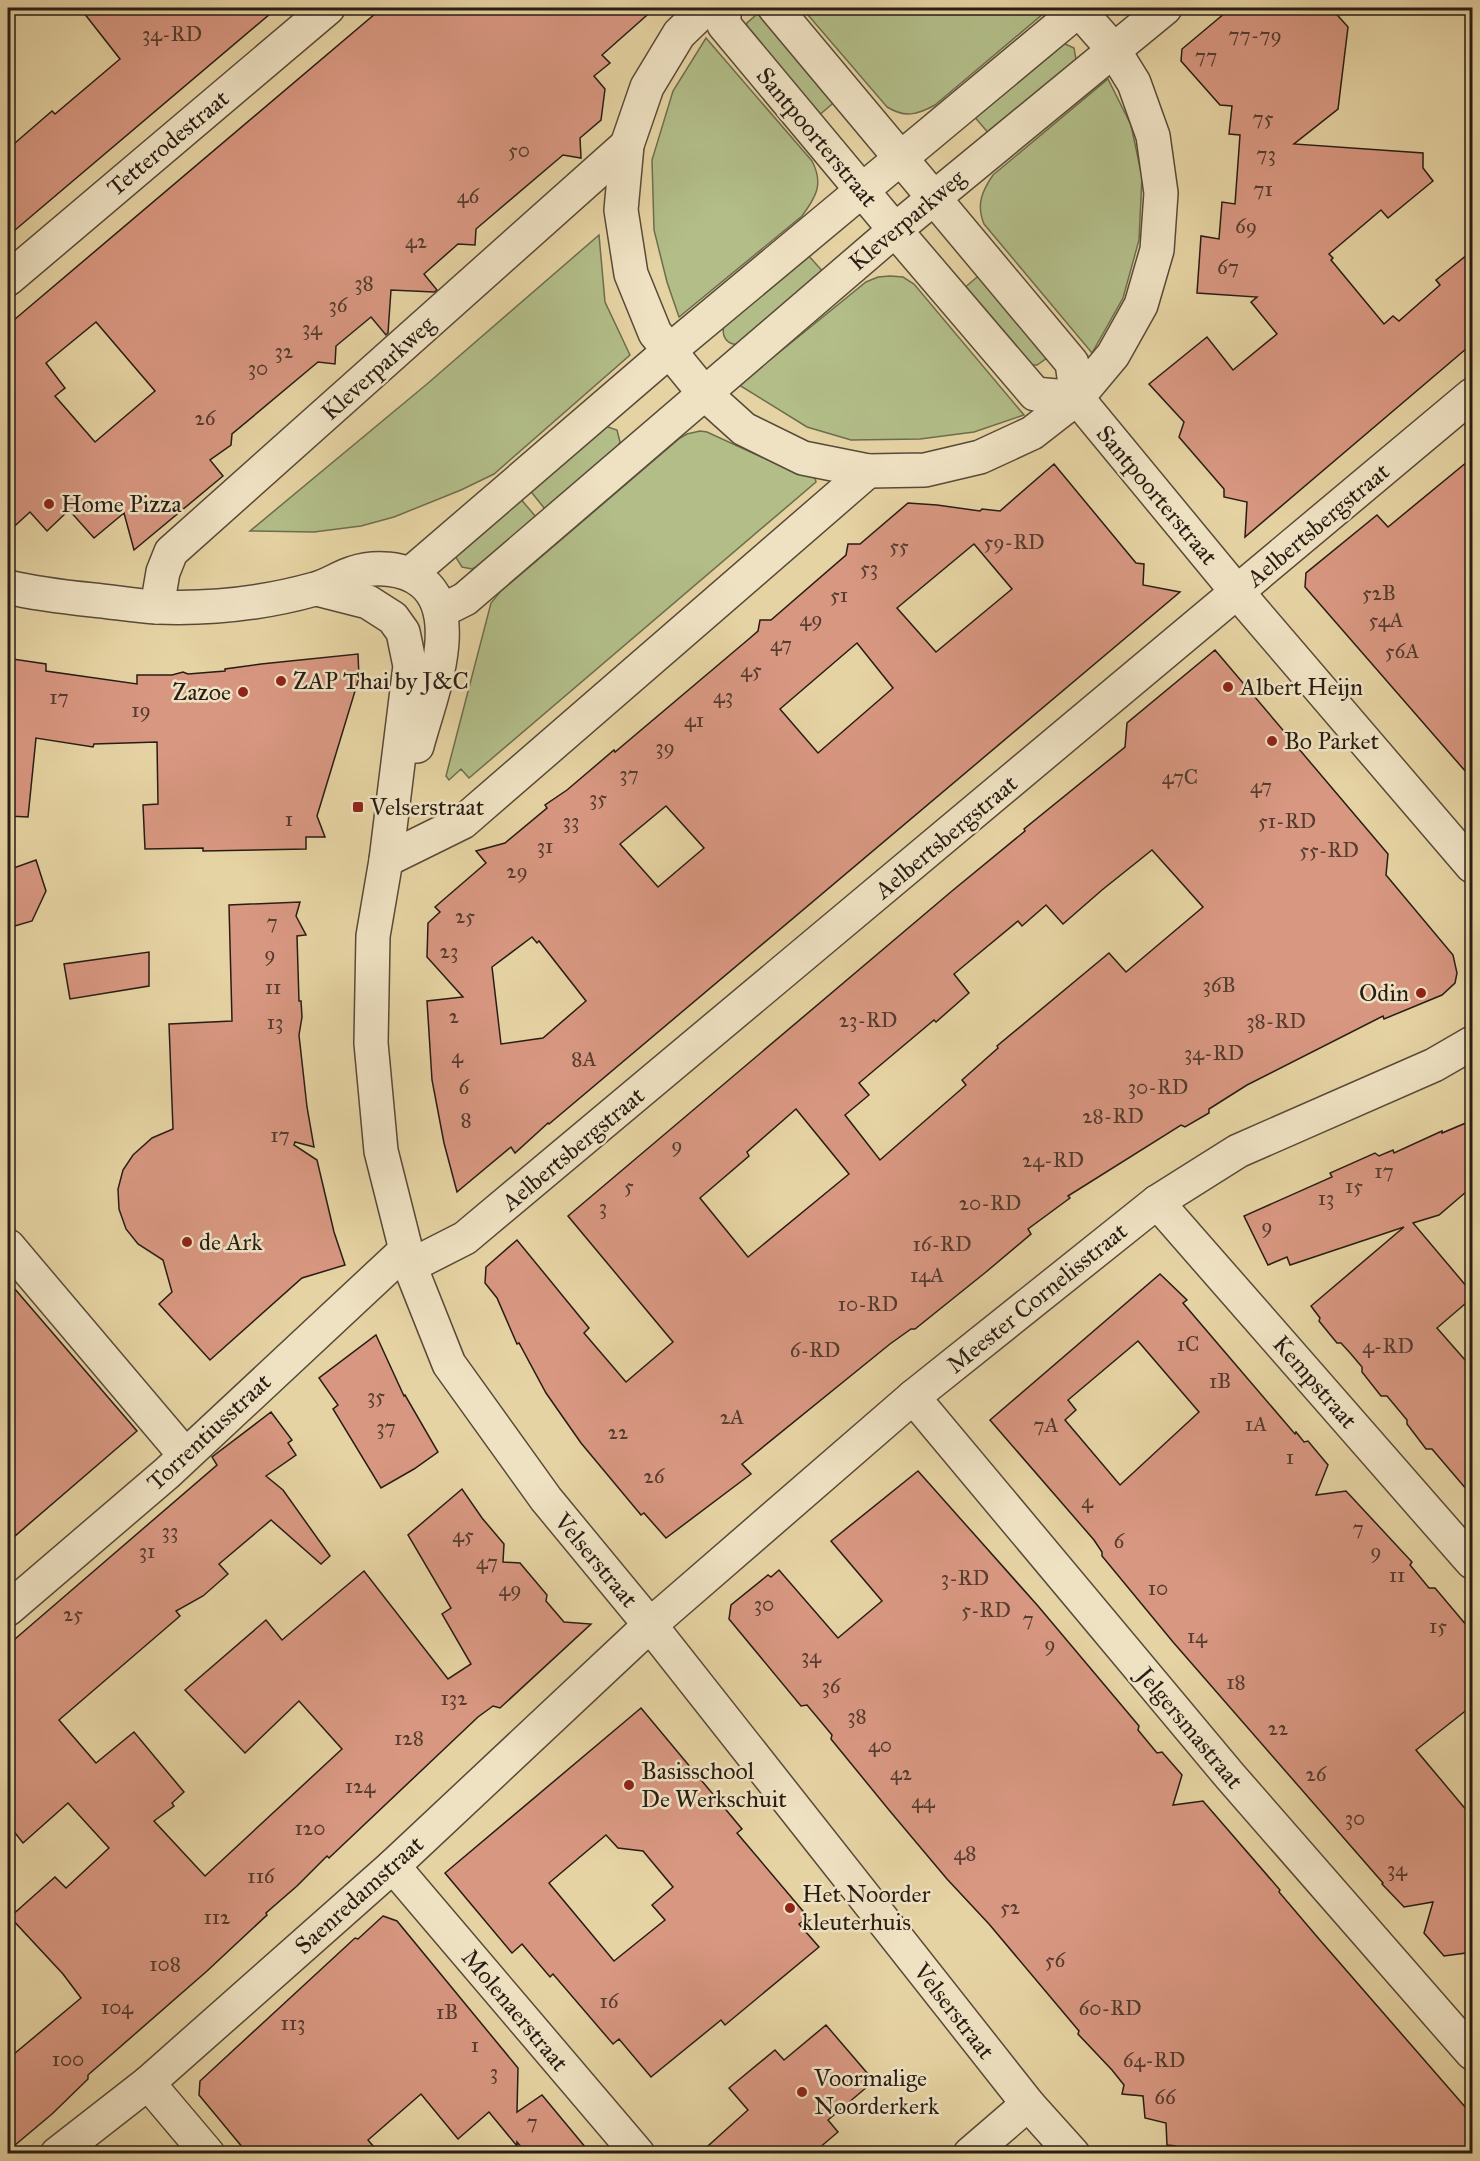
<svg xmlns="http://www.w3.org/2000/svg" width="1480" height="2161" font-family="'IM FELL Great Primer',serif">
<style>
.green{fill:#b2bd88;stroke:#6d6d4e;stroke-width:1.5}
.building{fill:#d89781;stroke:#281d14;stroke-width:1.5;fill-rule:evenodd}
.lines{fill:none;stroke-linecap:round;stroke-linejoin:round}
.minor-casing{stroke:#584a38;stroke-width:36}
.minor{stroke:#efe2c3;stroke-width:33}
.poi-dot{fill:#8f2418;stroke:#efe2c3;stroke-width:2}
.labels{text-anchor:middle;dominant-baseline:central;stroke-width:5;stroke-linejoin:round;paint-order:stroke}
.number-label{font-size:21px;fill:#543c2f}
.street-label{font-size:24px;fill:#281d14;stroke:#efe2c3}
.poi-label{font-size:24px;fill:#281d14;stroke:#efe2c3;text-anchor:start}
</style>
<rect width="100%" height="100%" fill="#e6d3a3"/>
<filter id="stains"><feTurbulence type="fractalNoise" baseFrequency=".00333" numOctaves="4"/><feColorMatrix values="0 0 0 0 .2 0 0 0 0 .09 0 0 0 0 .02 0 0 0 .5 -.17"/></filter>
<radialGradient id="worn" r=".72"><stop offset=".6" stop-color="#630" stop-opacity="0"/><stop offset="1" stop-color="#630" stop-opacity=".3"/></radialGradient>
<!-- green -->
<g class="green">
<path d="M802 8H1050L935 105C917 115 905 118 887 107Z"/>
<polygon points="756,15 762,15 838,99 817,117 746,29 747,23"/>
<path d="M706 38 812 161C824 184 816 197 802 216L679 317 667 282 654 230 652 160 673 91Z"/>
<polygon points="1063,43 1074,48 1076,60 990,135 973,115"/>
<path d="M1108 79 1131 125 1142 177 1139 240 1123 298 1092 353 984 224C976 205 982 191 993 175Z"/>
<polygon points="599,235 605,302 630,355 494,474 461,490 394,517 361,526 314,532 250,531 427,384"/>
<path d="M807 254 825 274 738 345C727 344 721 337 724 326Z"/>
<polygon points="983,272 1047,358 1037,365 1031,365 963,289"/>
<polygon points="890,276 903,277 914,284 1024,415 974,432 920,439 851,440 807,427 739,385 866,282 878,277"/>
<polygon points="605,426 617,430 620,442 617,449 545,509 528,488"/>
<polygon points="700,431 707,432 794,472 815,478 816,482 469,778 461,769 449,780 446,776 491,603 500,592 680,438 687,434"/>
<polygon points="519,497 536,517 476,567 472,569 462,567 455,556"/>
</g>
<!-- building -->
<g class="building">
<polygon points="80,8 277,8 8,236 8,149 52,111 55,114 120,59"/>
<path d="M382 8H655L602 55 610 63 594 76 605 89 601 120 580 138 581 158 563 155 476 229 475 245 458 244 424 274 437 290 434 292 391 290 388 333 386 335 371 317 336 346 335 364 318 362 232 434 231 445 210 460 223 476 134 550 124 513 94 538 69 510 47 531 30 512 8 532V325ZM96 322 155 391 95 442 55 396 65 388 46 363Z"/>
<polygon points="1231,8 1331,8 1348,27 1338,109 1294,144 1423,153 1423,168 1433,181 1388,218 1381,210 1329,254 1333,258 1331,260 1384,324 1393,316 1399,321 1440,285 1436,280 1473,250 1473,343 1245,537 1247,502 1224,497 1224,489 1179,437 1184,422 1149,384 1207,337 1233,370 1277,334 1251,302 1257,297 1197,293 1201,236 1219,239 1222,202 1235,204 1240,135 1229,134 1232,106 1220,105 1181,61 1182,49"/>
<polygon points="1473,457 1473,780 1305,587 1306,573 1377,515 1388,527"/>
<path d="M1054 464 1136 563 1144 564 1143 585 1180 592 549 1124 548 1123 515 1153 511 1147 457 1192 444 1143 432 1080 427 1001 463 997 427 957 428 923 440 912 435 907 486 863 476 851 505 843 547 808 545 805 567 790 614 750 615 752 750 638 758 631 760 620H771L846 555 848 544H860L908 503 937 505 980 511 982 509 1000 511ZM974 544 1012 589 936 652 897 608ZM857 643 893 688 818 753 780 709ZM666 806 704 848 658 887 620 844ZM532 937 537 943 539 941 586 1001 543 1038 501 1044 492 967Z"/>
<path d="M1215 650 1388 854 1386 875 1453 955 1457 973 1455 983 1442 995 1384 1019 1383 1016 1247 1085 1209 1109V1113L1185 1127 1181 1125 1068 1196 1070 1198 1028 1229 1031 1234 986 1272 915 1329H911L890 1344 742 1464 751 1474 666 1538 644 1513 641 1515 581 1443 546 1393 519 1343 517 1344 497 1298 485 1283 486 1267 517 1240 589 1328 584 1333 626 1382 673 1342 568 1216 952 891 1025 831 1024 829 1125 747 1127 723ZM1152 850 1203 907 1126 972 1109 953 997 1046 998 1048 962 1080 966 1085 880 1160 845 1115 869 1095 859 1083 934 1020 936 1022 969 993 954 974 1018 921 1022 926 1046 905 1063 924 1102 890ZM796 1109 849 1174 748 1257 700 1198 749 1156 747 1152Z"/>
<polygon points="358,654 359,678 317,816 325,837 306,837 306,849 203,851 203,848 145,849 143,805 158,804 157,742 94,744 93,747 36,738 28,817 8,816 8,695 13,659 46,664 46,671 137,684 137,675 172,675 183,672 188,674 225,671 225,669 261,664"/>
<polygon points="36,860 46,891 32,921 8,928 8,870"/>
<polygon points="300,902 296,916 306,935 297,936 299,1001 301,1001 302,1017 299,1035 307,1107 314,1147 295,1142 294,1145 317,1160 334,1232 345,1265 302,1278 210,1360 159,1304 172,1292 163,1260 138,1244 126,1229 119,1209 118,1189 123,1170 133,1155 152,1138 173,1129 169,1024 232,1021 229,905"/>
<polygon points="149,952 149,986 70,999 64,964"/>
<polygon points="1473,1120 1473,1186 1439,1215 1413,1223 1473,1294 1473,1297 1437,1328 1473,1369 1473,1497 1432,1449 1426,1449 1407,1424 1407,1420 1387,1396 1381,1396 1362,1372 1362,1367 1351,1354 1341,1343 1337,1343 1319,1321 1320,1318 1311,1306 1404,1227 1290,1265 1287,1257 1268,1265 1244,1216 1332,1177 1330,1173 1375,1153 1379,1156 1393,1150 1394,1153 1442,1131 1442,1133"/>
<path d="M1160 1274 1187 1300 1183 1303 1295 1434 1296 1432 1304 1442 1308 1441 1328 1465 1316 1495 1346 1491 1412 1562 1410 1565 1429 1588H1435L1473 1633V1705L1416 1750 1473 1818V1952L1444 1956 1424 1933 1433 1902 1404 1907 1382 1884 1383 1883 1173 1642 1102 1556V1552L1094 1540 990 1420ZM1138 1341 1199 1412 1120 1485 1065 1420 1076 1410 1068 1400Z"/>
<polygon points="8,1281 137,1431 8,1542"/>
<polygon points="376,1335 404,1396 405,1395 438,1452 414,1469 381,1488 333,1409 338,1405 319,1378"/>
<polygon points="271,1412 292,1440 288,1443 296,1455 266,1476 283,1490 330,1556 321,1564 271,1520 219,1564 228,1574 203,1596 176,1611 180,1616 59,1720 96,1763 134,1732 184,1792 172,1803 174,1806 154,1821 205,1876 342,1749 299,1701 245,1753 185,1690 266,1620 282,1640 364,1571 448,1679 471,1664 442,1614 451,1608 408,1535 462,1489 482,1518 504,1544 503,1562 520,1563 547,1595 546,1601 564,1622 591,1624 500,1708 493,1706 478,1717 329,1858 327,1856 297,1886 266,1913 267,1915 207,1971 88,2075 88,2079 52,2114 8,2151 8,2059 81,1998 63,1974 10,1917 55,1877 66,1888 109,1848 68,1803 23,1843 8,1824 8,1645 217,1465 212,1457"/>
<polygon points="918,1471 1038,1606 1139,1726 1138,1730 1157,1753 1162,1752 1182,1775 1173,1805 1203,1801 1280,1890 1279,1892 1319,1939 1473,2116 1473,2154 1182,2154 1176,2146 1167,2145 1166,2123 1145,2118 1143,2096 1122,2094 1124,2085 1112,2070 1078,2034 1079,2031 989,1924 947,1879 889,1810 831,1739 832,1735 807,1705 801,1706 729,1619 731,1605 768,1575 771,1577 779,1570 838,1638 882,1601 831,1541"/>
<path d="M641 1708 742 1829 737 1833 808 1917 799 1924 819 1947 725 2025 721 2020 651 2077 619 2039 613 2044 553 1974 550 1977 522 1944 512 1953 445 1873ZM606 1835 618 1848 643 1851 673 1887 652 1905 665 1920 614 1961 549 1883Z"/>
<polygon points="383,1916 397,1921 518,2068 517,2112 542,2095 591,2154 527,2154 517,2142 517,2146 489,2112 458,2139 421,2094 368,2140 380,2154 248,2154 199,2095 200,2081 355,1938 358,1939"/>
<polygon points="826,2025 874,2081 828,2120 838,2132 812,2154 699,2154 748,2110 729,2088 775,2050 784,2060"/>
</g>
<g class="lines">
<!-- minor casing -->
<g class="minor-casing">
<g id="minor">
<polyline points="706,8 679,34 647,87 627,145 621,210 631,274 655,333 704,393 744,429 803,458 868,471 925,470 980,457 1032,433 1077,398 1113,355 1141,305 1157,250 1161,193 1153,136 1134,83 1113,49 1077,8"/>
<polyline points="724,8 724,25 895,230 1035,394 1077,398"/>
<polyline points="775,8 1072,363 1077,398 1238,593 1472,866"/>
<polyline points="8,279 328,8"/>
<polyline points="410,574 669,351 1081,8"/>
<path d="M8 587C36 594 64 597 93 600 114 602 135 606 157 607 209 609 265 603 315 589 328 586 340 577 353 573 374 566 404 567 422 582 465 616 428 703 417 746"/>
<polyline points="317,589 368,602 393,618 403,632 410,666 386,860 373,936 371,1043 381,1151 410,1266 449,1364 546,1499 650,1625 1028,2104 1073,2154"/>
<polyline points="157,607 163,572 171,552 627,145"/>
<polyline points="441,611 465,599 895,230 1165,8"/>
<polyline points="386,860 463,822 868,471"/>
<polyline points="1157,1202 1472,1562"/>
<polyline points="8,1246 185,1455"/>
<polyline points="410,1266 465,1238 1472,395"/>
<polyline points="913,1397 1230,1776 1472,2053"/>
<polyline points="8,1609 167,1473 406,1250"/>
<polyline points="393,1866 638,2154"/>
<polyline points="148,2083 208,2154"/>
<polyline points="57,2154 148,2083 393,1866 650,1625 913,1397 1157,1202 1238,1151 1434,1065 1472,1043"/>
<polyline points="970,2154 1028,2104"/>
</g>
</g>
<!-- minor -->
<use href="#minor" class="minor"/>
</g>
<!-- markers -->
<g class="poi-dot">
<circle cx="49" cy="504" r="6"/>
<circle cx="281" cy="681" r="6"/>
<circle cx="1228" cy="687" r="6"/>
<circle cx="243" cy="692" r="6"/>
<circle cx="1272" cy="741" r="6"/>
<rect x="352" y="801" width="12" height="12" rx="3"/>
<circle cx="1421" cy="993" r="6"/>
<circle cx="187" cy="1242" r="6"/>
<circle cx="629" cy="1785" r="6"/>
<circle cx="790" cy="1908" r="6"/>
<circle cx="802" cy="2092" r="6"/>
</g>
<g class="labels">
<!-- number labels -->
<g class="number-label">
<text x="172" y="34">34-RD</text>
<text x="1255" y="35">77-79</text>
<text x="1206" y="56">77</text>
<text x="1263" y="118">75</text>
<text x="519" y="150">50</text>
<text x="1266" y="154">73</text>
<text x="1263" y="189">71</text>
<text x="468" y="196">46</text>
<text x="1246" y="226">69</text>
<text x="416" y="241">42</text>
<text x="1228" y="267">67</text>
<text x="364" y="283">38</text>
<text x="338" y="305">36</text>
<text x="312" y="328">34</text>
<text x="284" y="351">32</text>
<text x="258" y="368">30</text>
<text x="205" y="418">26</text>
<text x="1014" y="542">59-RD</text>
<text x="899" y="546">55</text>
<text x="869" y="568">53</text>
<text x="1379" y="593">52B</text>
<text x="839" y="595">51</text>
<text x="811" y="619">49</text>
<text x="1386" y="620">54A</text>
<text x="781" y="644">47</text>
<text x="1402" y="651">56A</text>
<text x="751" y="670">45</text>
<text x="723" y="696">43</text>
<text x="59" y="697">17</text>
<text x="141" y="710">19</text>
<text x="694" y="720">41</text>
<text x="665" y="747">39</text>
<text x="629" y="774">37</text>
<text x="1180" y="777">47C</text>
<text x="1261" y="786">47</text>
<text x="598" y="798">35</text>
<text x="289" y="819">1</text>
<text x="571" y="821">33</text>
<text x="1287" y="821">51-RD</text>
<text x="545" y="846">31</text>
<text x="1329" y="850">55-RD</text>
<text x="517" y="871">29</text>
<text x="465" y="916">25</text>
<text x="272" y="922">7</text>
<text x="449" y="951">23</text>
<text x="270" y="954">9</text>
<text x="1219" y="985">36B</text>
<text x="273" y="987">11</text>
<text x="454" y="1016">2</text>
<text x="868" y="1020">23-RD</text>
<text x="1276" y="1021">38-RD</text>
<text x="275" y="1022">13</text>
<text x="1214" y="1053">34-RD</text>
<text x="457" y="1056">4</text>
<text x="584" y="1059">8A</text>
<text x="464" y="1087">6</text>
<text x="1158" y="1087">30-RD</text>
<text x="1113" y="1116">28-RD</text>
<text x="466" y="1120">8</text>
<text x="280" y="1135">17</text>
<text x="677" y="1145">9</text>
<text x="1053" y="1160">24-RD</text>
<text x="1384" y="1171">17</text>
<text x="629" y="1186">5</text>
<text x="1354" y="1186">15</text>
<text x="1326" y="1198">13</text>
<text x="990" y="1203">20-RD</text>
<text x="603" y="1207">3</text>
<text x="1267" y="1226">9</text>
<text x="942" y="1244">16-RD</text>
<text x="927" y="1275">14A</text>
<text x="868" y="1304">10-RD</text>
<text x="1188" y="1344">1C</text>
<text x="1388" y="1346">4-RD</text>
<text x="815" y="1350">6-RD</text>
<text x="1220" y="1381">1B</text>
<text x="376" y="1396">35</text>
<text x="732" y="1417">2A</text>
<text x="1256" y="1424">1A</text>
<text x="1046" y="1425">7A</text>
<text x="386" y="1427">37</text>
<text x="618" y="1432">22</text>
<text x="1290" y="1457">1</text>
<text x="654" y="1476">26</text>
<text x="1087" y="1501">4</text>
<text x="1358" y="1528">7</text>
<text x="170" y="1531">33</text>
<text x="463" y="1535">45</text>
<text x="1119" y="1541">6</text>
<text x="147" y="1551">31</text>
<text x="1376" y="1551">9</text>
<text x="487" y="1562">47</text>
<text x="1397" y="1575">11</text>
<text x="965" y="1578">3-RD</text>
<text x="1158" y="1588">10</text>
<text x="510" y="1589">49</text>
<text x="764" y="1604">30</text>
<text x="986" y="1610">5-RD</text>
<text x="73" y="1614">25</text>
<text x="1028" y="1619">7</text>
<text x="1438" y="1626">15</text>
<text x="1197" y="1636">14</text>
<text x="1050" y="1644">9</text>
<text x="811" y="1656">34</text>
<text x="1236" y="1682">18</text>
<text x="831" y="1686">36</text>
<text x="454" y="1698">132</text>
<text x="857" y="1716">38</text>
<text x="1278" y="1728">22</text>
<text x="409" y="1738">128</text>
<text x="880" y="1745">40</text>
<text x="901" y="1773">42</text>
<text x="1316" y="1774">26</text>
<text x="360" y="1786">124</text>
<text x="923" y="1801">44</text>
<text x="1355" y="1818">30</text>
<text x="310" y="1828">120</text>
<text x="965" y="1853">48</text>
<text x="1397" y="1869">34</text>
<text x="261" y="1876">116</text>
<text x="1010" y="1907">52</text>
<text x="217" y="1917">112</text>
<text x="1055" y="1960">56</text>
<text x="165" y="1964">108</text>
<text x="609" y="2001">16</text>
<text x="117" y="2007">104</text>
<text x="1110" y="2008">60-RD</text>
<text x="447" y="2012">1B</text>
<text x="293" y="2023">113</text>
<text x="475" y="2045">1</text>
<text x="68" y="2059">100</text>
<text x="1154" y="2060">64-RD</text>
<text x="494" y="2072">3</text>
<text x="1165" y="2097">66</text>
<text x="532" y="2122">7</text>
</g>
<!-- street labels -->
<g class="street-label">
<text transform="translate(817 137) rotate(50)">Santpoorterstraat</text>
<text transform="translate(168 143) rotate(-40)">Tetterodestraat</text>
<text transform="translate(907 220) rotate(-40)">Kleverparkweg</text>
<text transform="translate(378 368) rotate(-42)">Kleverparkweg</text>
<text transform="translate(1157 495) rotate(50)">Santpoorterstraat</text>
<text transform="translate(1318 525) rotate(-40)">Aelbertsbergstraat</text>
<text transform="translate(946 837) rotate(-40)">Aelbertsbergstraat</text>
<text transform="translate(573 1149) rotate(-40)">Aelbertsbergstraat</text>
<text transform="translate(1037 1298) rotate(-39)">Meester Cornelisstraat</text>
<text transform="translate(1315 1382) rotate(49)">Kempstraat</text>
<text transform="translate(209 1432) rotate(-43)">Torrentiusstraat</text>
<text transform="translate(596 1560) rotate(50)">Velserstraat</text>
<text transform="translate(1190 1728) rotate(50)">Jelgersmastraat</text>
<text transform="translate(359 1895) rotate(-42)">Saenredamstraat</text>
<text transform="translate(515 2010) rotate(50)">Molenaerstraat</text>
<text transform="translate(954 2011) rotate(52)">Velserstraat</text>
</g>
<!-- poi labels -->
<g class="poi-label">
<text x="61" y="504">Home Pizza</text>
<text x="293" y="681">ZAP Thai by J&amp;C</text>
<text x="1240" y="687">Albert Heijn</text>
<text x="231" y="692" text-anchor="end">Zazoe</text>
<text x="1284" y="741">Bo Parket</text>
<text x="370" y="807">Velserstraat</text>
<text x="1409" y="993" text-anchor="end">Odin</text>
<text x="199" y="1242">de Ark</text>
<text x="641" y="1771">Basisschool<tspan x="641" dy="28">De Werkschuit</tspan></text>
<text x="802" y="1894">Het Noorder<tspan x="802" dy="28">kleuterhuis</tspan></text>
<text x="814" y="2078">Voormalige<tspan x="814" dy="28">Noorderkerk</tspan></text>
</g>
</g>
<!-- margin -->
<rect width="1480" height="2161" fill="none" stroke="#e6d3a3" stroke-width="30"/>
<rect x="9" y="9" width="1462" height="2143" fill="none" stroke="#281d14" stroke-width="3"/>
<rect x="15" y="15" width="1450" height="2131" fill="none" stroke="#281d14" stroke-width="1.5"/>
<rect width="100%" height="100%" filter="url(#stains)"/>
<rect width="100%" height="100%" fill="url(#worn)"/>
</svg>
